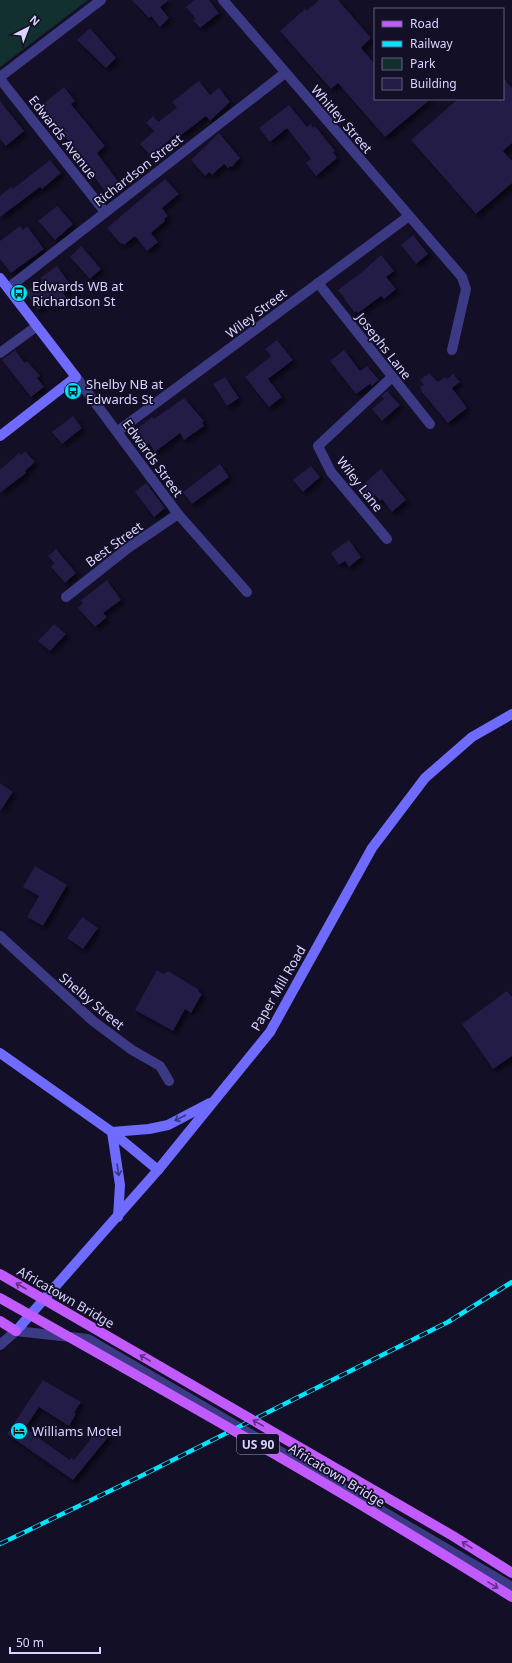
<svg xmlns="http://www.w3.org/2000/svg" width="512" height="1663" font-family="'Noto Sans',sans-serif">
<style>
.green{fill:#12302f}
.building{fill:#241b47;filter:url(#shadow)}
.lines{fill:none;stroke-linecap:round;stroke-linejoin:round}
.street{stroke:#3d3a85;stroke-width:10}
.secondary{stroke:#6f6bff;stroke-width:10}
.primary{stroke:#c25bff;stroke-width:10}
.rail-casing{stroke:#00e5ff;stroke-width:4.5}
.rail{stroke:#130f26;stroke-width:3;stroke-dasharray:9;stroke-linecap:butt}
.primary-bridge{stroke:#c25bff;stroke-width:10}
.oneway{stroke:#38347d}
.oneway2{stroke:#623188}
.labels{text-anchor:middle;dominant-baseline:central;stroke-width:3.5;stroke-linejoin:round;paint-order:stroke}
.shield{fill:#130f26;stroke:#9e99be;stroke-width:1}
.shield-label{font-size:12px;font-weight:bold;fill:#d9d4ff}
.street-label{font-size:13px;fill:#d9d4ff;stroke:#130f26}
.poi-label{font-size:13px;fill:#d9d4ff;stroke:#130f26;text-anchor:start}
</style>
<defs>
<filter id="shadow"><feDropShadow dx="3.5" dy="3.5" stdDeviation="2" flood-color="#0009"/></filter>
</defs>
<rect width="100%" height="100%" fill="#130f26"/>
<!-- green -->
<polygon class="green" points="0,0 88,0 0,67"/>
<!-- building -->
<g class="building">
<polygon points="132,0 169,0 160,7 169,18 160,27 151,16 149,18"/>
<polygon points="194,0 209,0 219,13 200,28 193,20 196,19 186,7"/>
<polygon points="319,0 338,0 371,38 361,48 375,64 375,99 431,99 385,137 338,83 331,89 280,31 305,9 307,11"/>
<polygon points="90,28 116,58 106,68 77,40"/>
<polygon points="503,78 512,88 512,143 503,151 512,161 512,183 476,214 411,140 458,99 503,99"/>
<polygon points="199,81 210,95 219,88 230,102 210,121 206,116 180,136 177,133 151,156 140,144 154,131 146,123 153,116 158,122 177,108 172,102"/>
<polygon points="64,87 75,101 71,104 105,146 97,153 120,184 107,194 84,163 82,164 69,146 71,144 55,124 51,127 37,109"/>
<polygon points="0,101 24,131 6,146 0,139"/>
<polygon points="289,105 307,127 311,124 313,128 315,126 335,151 333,152 337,158 316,176 306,163 311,159 287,128 270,142 259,128"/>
<polygon points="219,133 240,158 232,167 231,166 228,168 224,164 212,175 209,172 205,176 191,160"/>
<polygon points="50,160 61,173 42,189 40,187 0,217 0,196 11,187 13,189"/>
<polygon points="165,179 179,194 162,208 168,216 164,219 165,221 151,233 158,242 147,251 135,236 124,245 122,243 121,244 107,228"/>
<polygon points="57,206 73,224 55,240 38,221"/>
<polygon points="20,226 23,230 27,226 44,249 11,273 0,259 0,241"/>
<polygon points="413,235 428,254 416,264 401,245"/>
<polygon points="81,246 101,269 90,279 70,257"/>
<polygon points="381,255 394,271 386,277 396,289 384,299 381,296 358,313 356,311 354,312 338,290 362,272"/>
<polygon points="57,266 72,287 63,293 66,297 52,308 48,303 38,310 25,292 42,280 40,278"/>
<polygon points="277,340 293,360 268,379 282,397 269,407 245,377 271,356 265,349"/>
<polygon points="15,350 25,363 27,361 40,376 37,378 44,387 31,397 2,360"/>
<polygon points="344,350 360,371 367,366 379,380 372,386 370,384 356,394 330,361"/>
<polygon points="429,373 438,382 445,377 447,379 453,374 460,382 452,388 467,408 448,423 421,391 422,390 420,387 424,385 420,380"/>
<polygon points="225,377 239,398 227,406 213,384"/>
<polygon points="387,391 400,405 382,421 372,409 384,399 381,396"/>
<polygon points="184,398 204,421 202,422 204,426 184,440 180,433 155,452 149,443 144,447 132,433 152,417 154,419"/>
<polygon points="73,416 82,428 62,444 52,432"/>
<polygon points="25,451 35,462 25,471 26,473 0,493 0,470 19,453 21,455"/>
<polygon points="220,464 229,477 192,504 183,492"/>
<polygon points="311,466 320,477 303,492 293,480"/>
<polygon points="381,469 406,500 392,512 382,499 380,501 375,495 367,502 356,490"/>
<polygon points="146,483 165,508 154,517 135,492"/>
<polygon points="349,540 361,557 349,567 345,561 339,565 331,553"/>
<polygon points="56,549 76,573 65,583 51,567 54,563 48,556"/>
<polygon points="107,580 121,600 103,613 107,617 95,627 78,608 83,603 80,601"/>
<polygon points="54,624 66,634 50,651 38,641"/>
<polygon points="0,783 13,792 0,811"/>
<polygon points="35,866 67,885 43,926 27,917 39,896 23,887"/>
<polygon points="82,917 98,928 83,949 67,938"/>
<polygon points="157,970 163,974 168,971 198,989 199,992 202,994 191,1013 185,1009 173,1031 135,1010"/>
<polygon points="507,991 512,997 512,1056 493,1069 462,1024"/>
<polygon points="43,1380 81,1402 74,1413 76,1414 69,1426 39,1407 25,1428 70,1460 71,1457 74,1460 99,1429 109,1436 73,1480 7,1434"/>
</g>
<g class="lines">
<!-- street -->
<g class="street">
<polyline points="223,0 462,277 466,289 452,350"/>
<polyline points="0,77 101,0"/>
<polyline points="0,79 105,212"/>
<polyline points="318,283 430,424"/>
<polyline points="8,288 285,73"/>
<polyline points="0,353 37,326"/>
<polyline points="76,377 178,514 247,592"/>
<polyline points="118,431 409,216"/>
<polyline points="387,539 331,472 318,446 392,377"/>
<polyline points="66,597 128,548 178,514"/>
<polyline points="0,936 93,1021 132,1050 160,1066 169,1081"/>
<polyline points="0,1345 16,1331 88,1339 512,1587"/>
</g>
<!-- secondary -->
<g class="secondary">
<polyline points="0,278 76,377 0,436"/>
<polyline points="0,1053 112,1132 158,1170"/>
<polyline points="118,1217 120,1185 112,1132 149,1129 168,1125 210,1103"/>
<polyline points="16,1331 158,1170 270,1032 372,848 425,778 472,737 512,714"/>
</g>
<!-- primary -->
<polyline class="primary" points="0,1321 16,1331"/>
<!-- rail casing -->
<g class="rail-casing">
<polyline id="rail" points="0,1544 141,1476 448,1322 512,1282"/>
</g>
<!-- rail -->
<use href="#rail" class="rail"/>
<!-- primary-bridge -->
<g class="primary-bridge">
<polyline points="0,1274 453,1536 512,1573"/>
<path d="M0 1298C172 1395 345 1492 512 1597"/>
</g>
</g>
<!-- one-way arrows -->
<defs><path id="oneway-shaft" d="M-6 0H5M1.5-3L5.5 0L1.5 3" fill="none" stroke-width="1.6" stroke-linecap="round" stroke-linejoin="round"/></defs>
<g class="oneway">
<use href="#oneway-shaft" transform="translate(180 1118) rotate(152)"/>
<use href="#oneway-shaft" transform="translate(118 1170) rotate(81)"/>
</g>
<g class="oneway2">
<use href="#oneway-shaft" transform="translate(21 1286) rotate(-150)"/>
<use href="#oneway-shaft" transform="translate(145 1358) rotate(-150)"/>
<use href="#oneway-shaft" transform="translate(258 1423) rotate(-150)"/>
<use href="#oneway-shaft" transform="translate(467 1545) rotate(-148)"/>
<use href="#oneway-shaft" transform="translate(493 1585) rotate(32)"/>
</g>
<!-- icons -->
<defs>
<g id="bus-disc" transform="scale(0.9)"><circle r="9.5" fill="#00e5ff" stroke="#130f26"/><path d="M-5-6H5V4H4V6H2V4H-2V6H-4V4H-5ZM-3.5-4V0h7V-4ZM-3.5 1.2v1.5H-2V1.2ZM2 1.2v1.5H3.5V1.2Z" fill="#111"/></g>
<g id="hotel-disc" transform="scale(0.9)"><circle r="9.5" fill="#00e5ff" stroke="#130f26"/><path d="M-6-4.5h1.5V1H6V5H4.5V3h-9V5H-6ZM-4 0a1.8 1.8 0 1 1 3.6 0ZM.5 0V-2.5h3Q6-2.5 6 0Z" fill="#111"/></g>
</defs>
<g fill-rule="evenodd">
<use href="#bus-disc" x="19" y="293"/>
<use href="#bus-disc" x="73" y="391"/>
<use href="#hotel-disc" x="19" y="1431"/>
</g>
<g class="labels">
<!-- shield labels -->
<rect class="shield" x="237" y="1434" width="42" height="20" rx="3"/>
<g class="shield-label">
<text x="258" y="1444">US 90</text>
</g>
<!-- street labels -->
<g class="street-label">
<text transform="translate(342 119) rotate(49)">Whitley Street</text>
<text transform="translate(63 137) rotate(52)">Edwards Avenue</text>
<text transform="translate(138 170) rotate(-38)">Richardson Street</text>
<text transform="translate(256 313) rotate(-37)">Wiley Street</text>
<text transform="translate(384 346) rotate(52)">Josephs Lane</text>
<text transform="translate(153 458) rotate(54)">Edwards Street</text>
<text transform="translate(360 484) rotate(52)">Wiley Lane</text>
<text transform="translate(114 544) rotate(-36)">Best Street</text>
<text transform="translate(278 988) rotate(-60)">Paper Mill Road</text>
<text transform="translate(92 1001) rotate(40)">Shelby Street</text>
<text transform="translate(66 1297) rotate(30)">Africatown Bridge</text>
<text transform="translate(337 1475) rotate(31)">Africatown Bridge</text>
</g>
<!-- poi labels -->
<g class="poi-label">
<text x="32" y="286">Edwards WB at<tspan x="32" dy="15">Richardson St</tspan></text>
<text x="86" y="384">Shelby NB at<tspan x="86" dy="15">Edwards St</tspan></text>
<text x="32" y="1431">Williams Motel</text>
</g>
</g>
<!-- legend -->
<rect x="374" y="8" width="130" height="92" fill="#130f26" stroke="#625e7d"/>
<rect x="382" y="21" width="20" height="6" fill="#c25bff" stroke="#625e7d"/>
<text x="410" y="28" font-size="12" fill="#d9d4ff">Road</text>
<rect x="382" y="41" width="20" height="6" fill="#00e5ff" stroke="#625e7d"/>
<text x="410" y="48" font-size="12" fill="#d9d4ff">Railway</text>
<rect x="382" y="58" width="20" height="12" fill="#12302f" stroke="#625e7d"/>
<text x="410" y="68" font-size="12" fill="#d9d4ff">Park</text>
<rect x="382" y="78" width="20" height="12" fill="#241b47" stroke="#625e7d"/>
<text x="410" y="88" font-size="12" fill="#d9d4ff">Building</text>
<!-- north arrow -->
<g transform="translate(28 28) rotate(42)" stroke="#130f26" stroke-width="3" paint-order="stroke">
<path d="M0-3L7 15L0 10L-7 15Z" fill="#d9d4ff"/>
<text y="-6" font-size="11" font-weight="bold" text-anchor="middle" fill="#d9d4ff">N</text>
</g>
<!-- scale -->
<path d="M10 1647v6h90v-6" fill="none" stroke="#d9d4ff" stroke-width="2"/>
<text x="16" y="1647" font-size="12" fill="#d9d4ff" stroke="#130f26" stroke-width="3" paint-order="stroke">50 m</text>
</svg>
